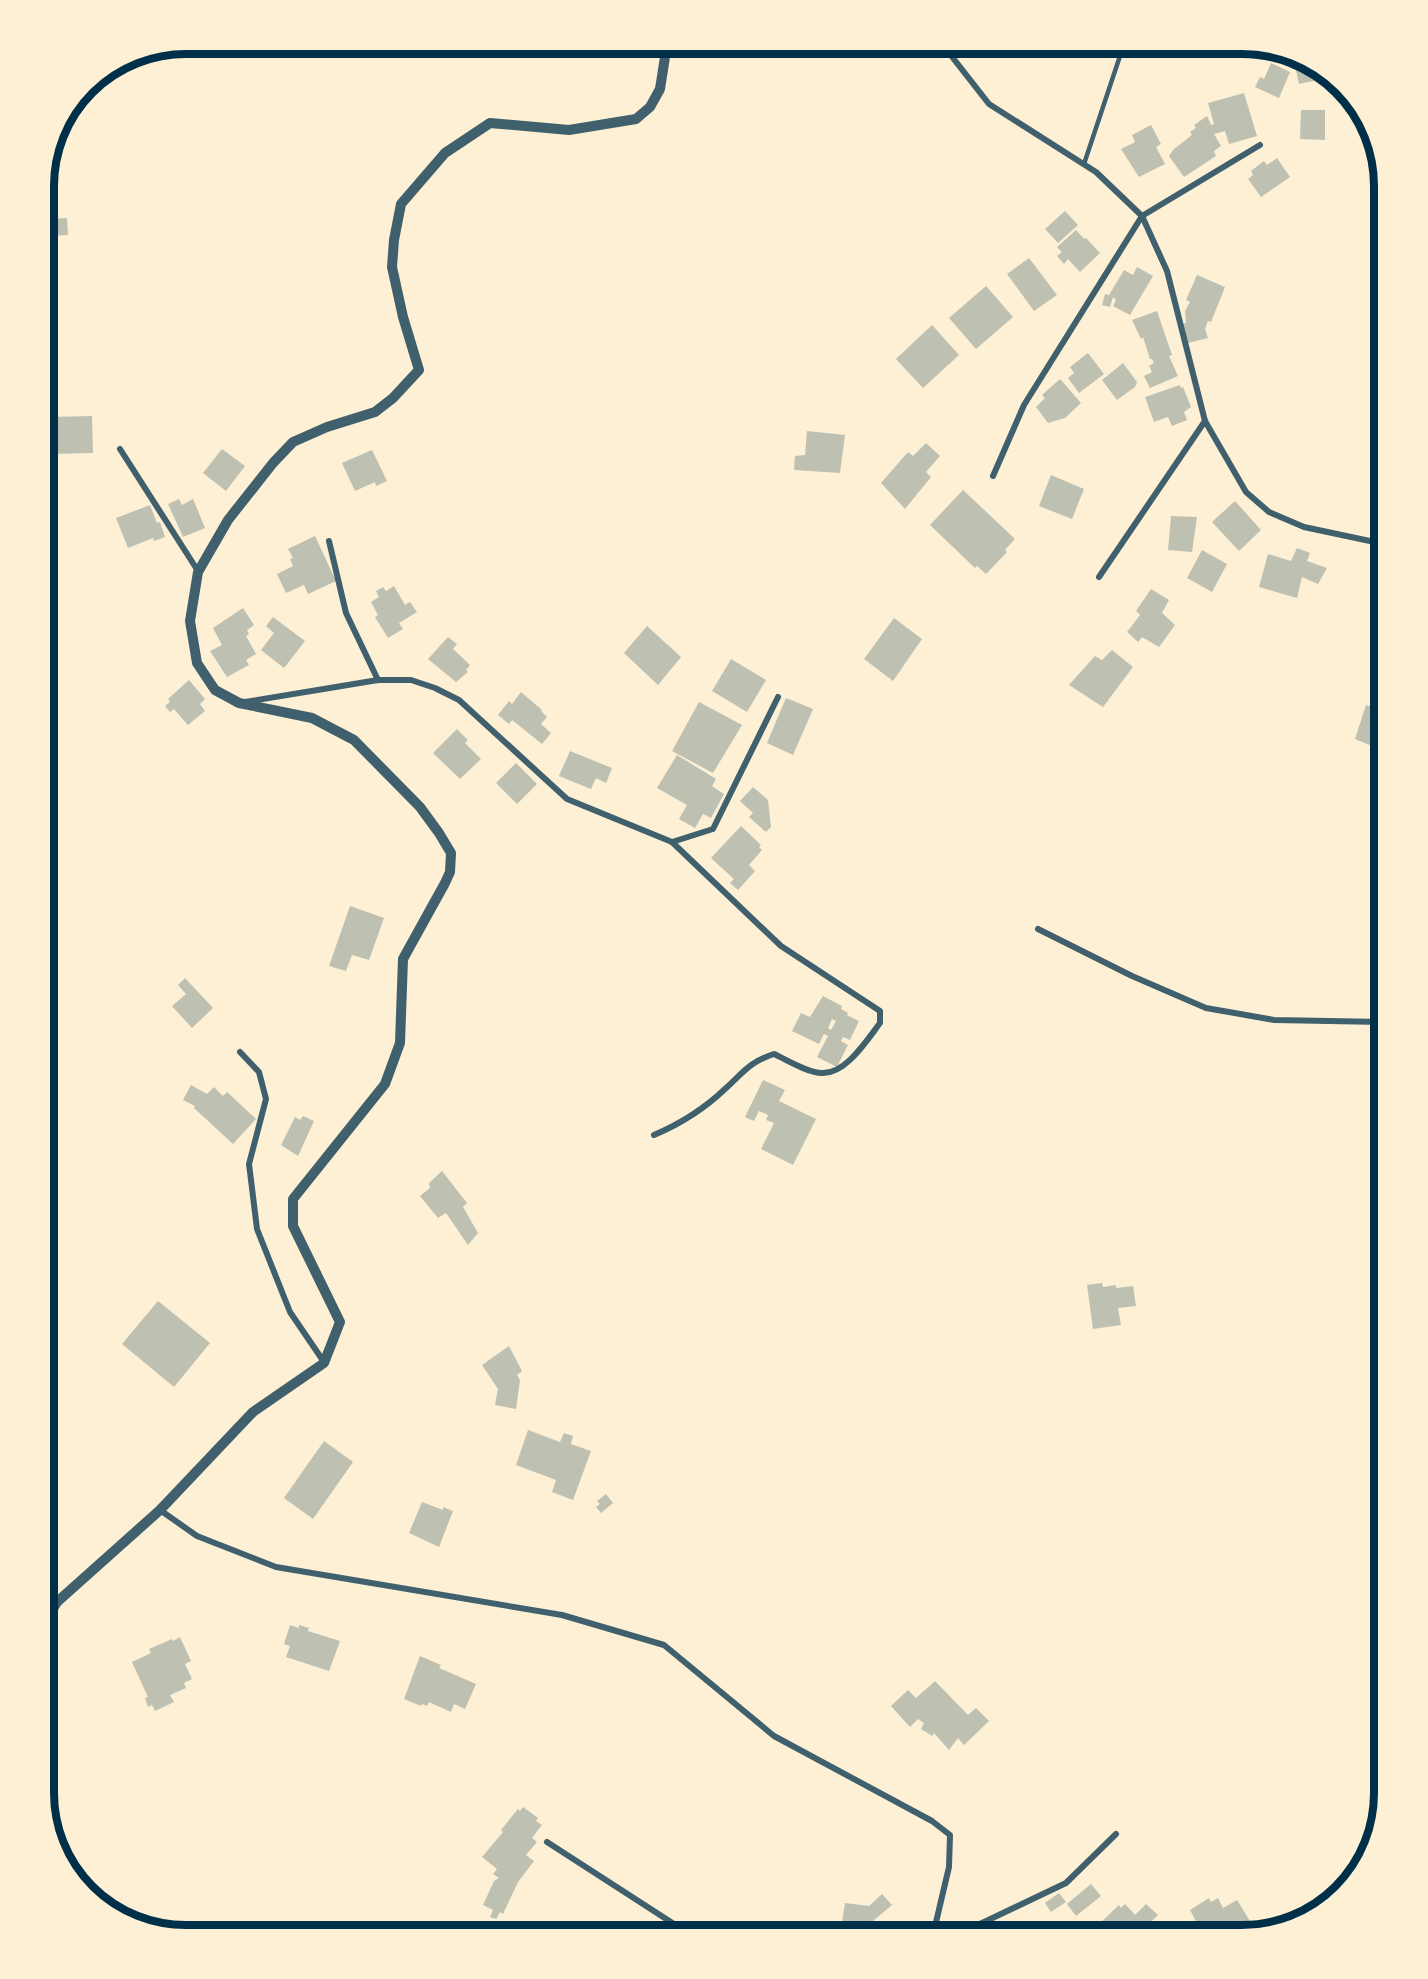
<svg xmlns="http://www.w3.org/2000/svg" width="1428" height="1979" font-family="'IBM Plex Serif',serif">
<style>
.building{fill:#bec0b2;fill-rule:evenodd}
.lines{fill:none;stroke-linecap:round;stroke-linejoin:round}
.service{stroke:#3f606c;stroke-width:4.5}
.minor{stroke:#3f606c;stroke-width:6}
.tertiary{stroke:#3f606c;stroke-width:10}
.rim{fill:none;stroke:#003049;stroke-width:8}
</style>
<rect width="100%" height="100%" fill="#fdf0d5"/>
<!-- building -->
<g class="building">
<polygon points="1201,44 1229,44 1229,45 1201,49"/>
<polygon points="1303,59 1314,63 1328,78 1299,84 1294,61"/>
<polygon points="1271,63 1290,72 1279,98 1255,87 1260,77 1264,79"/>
<polygon points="1244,93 1257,136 1229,144 1225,131 1214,134 1221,146 1214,151 1216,156 1184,177 1169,156 1174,149 1192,135 1190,132 1196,128 1194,125 1207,116 1211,125 1214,124 1208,103"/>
<polygon points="1301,110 1325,110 1325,140 1300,139"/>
<polygon points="1151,125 1161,144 1156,147 1165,164 1139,177 1121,149 1135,142 1132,135"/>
<polygon points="1277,158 1290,177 1261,197 1248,179 1253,175 1251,171 1264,161 1267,165"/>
<polygon points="1065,211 1078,225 1058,243 1045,229"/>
<polygon points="67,218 68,235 46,236 45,219"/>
<polygon points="1076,230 1084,239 1086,238 1100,253 1080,272 1068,259 1064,264 1057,256 1062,252 1057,247"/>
<polygon points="1029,258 1057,295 1034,311 1007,274"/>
<polygon points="1137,267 1153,276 1130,315 1113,306 1116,300 1113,297 1110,307 1102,305 1105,294 1109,295 1124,270 1133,275"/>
<polygon points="1197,275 1225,287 1211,322 1208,321 1205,329 1208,338 1188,343 1183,324 1186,323 1185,311 1190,302 1186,300"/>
<polygon points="986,286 1013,317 976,349 949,318"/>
<polygon points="1157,311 1172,355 1169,356 1178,376 1150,388 1144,376 1152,372 1149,366 1154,363 1152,359 1150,359 1143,337 1141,339 1132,320"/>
<polygon points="932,325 959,355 923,388 896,359"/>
<polygon points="1088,353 1104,374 1079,393 1068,378 1074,373 1070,367"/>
<polygon points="1123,363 1137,382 1135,387 1117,400 1102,380"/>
<polygon points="1060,379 1081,403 1065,418 1048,423 1036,407 1045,398 1042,395"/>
<polygon points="1180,385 1181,388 1183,387 1191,407 1184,412 1187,420 1172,426 1168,417 1154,422 1145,397"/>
<polygon points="92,416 93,453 51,454 50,417"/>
<polygon points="807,431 845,435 840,473 794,470 795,456 805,455"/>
<polygon points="926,443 940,456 926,472 931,477 905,509 881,483 908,452 913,456"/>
<polygon points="222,449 245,466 226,491 203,473"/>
<polygon points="372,450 387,481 376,486 375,482 355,491 342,463"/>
<polygon points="1051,475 1084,489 1072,519 1039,506"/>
<polygon points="963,490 1014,538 1014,540 1005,550 1007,552 986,574 977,566 975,568 930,525"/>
<polygon points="179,499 182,505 193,499 205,528 183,537 168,504"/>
<polygon points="1235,501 1261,530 1239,551 1212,522"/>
<polygon points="150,505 157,523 160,522 165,537 154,541 153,538 128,548 116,518"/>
<polygon points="1171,516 1197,517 1192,552 1168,550"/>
<polygon points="315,536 336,581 308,594 304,585 286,593 277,574 293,566 290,559 293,558 288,549"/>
<polygon points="1297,548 1310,553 1307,561 1327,568 1318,584 1302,577 1297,598 1259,587 1268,554 1291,561"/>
<polygon points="1202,550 1227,564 1212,592 1187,578"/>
<polygon points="394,586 405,605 410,602 417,612 399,623 403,629 388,638 375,617 378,615 371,602 379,597 376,591 383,587 386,591"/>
<polygon points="1151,589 1169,600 1162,613 1175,625 1159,647 1142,637 1138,642 1127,632 1140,615 1136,611"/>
<polygon points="243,608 254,625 247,630 249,634 246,636 256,654 246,660 249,665 227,677 210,651 222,645 213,628"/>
<polygon points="273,617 305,641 284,668 261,650 274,633 266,626"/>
<polygon points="894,618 922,639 893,681 864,659"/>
<polygon points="647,626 681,657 658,685 624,653"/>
<polygon points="448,637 457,644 453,649 470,665 466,670 468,672 456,682 428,659"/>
<polygon points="1112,650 1133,667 1103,707 1069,685 1095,656 1102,660"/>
<polygon points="731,659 766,680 747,712 712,691"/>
<polygon points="189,680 205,699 200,704 205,711 188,725 174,709 170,712 165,706 170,702 168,699"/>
<polygon points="521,692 542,710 541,711 547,717 541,724 551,733 542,744 512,720 509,724 498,715 509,701 512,704"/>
<polygon points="786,698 813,709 793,755 767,743"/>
<polygon points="699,702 742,725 713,773 672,751"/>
<polygon points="1366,705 1384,711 1384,739 1381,737 1377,748 1355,739"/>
<polygon points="457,729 468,740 465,743 481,759 460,779 433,753"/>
<polygon points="570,751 612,768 606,783 596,778 591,789 559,776"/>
<polygon points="677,755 716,779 712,786 724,794 711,818 703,814 695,828 679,819 687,805 657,788"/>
<polygon points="516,763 537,784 517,804 496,783"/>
<polygon points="753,787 768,800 771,827 766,832 749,817 753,813 740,801"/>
<polygon points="741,826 761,845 759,847 762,850 749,865 755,871 738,890 730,883 734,879 711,858"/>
<polygon points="350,906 384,918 369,960 352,955 346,971 329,966"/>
<polygon points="185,978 213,1008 192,1028 172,1006 186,994 178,985"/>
<path d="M823 996 842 1006 841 1009 848 1013 847 1015 859 1021 850 1040 843 1037 841 1041 848 1045 837 1067 817 1057 828 1036 824 1034 819 1044 792 1031 801 1013 810 1017ZM832 1019 836 1021 831 1030 828 1028Z"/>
<polygon points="763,1080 785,1090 779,1101 816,1119 793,1165 761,1149 774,1123 766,1120 768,1115 759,1111 754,1121 745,1117"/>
<polygon points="191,1085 207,1094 214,1087 223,1096 227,1092 256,1119 233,1144 194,1108 195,1106 183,1100"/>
<polygon points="303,1116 314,1121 298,1156 281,1145 295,1117 300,1120"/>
<polygon points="442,1171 467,1203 463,1207 478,1233 468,1245 446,1213 438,1218 420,1196 430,1188 429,1183"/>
<polygon points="1102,1283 1103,1287 1116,1285 1116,1288 1133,1286 1136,1306 1118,1308 1121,1325 1093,1329 1087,1285"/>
<polygon points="158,1301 210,1343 174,1387 122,1344"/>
<polygon points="509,1346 522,1371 517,1375 520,1380 516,1409 495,1405 498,1389 482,1365"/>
<polygon points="528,1430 560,1442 564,1433 573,1436 571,1444 591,1451 573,1500 552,1492 556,1480 516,1465"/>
<polygon points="324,1441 353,1462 313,1519 284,1498"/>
<polygon points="606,1494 613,1503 601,1513 596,1507 600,1504 597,1501"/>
<polygon points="422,1502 443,1510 443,1507 453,1511 439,1547 409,1533"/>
<polygon points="290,1625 299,1628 299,1625 309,1628 308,1631 340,1641 329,1671 286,1657 290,1646 284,1644"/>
<polygon points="180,1637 191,1661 185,1664 192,1679 184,1683 186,1688 170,1695 174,1702 155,1711 152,1705 148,1707 145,1698 148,1697 132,1662 151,1653 149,1649 172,1639 173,1641"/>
<polygon points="420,1656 441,1665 439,1668 476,1684 465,1709 454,1704 451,1712 429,1702 427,1706 422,1704 421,1706 404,1699"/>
<polygon points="935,1681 968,1715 976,1708 989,1721 964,1745 958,1738 949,1750 934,1733 932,1736 921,1729 924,1723 918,1719 910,1727 891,1706 908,1690 916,1698"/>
<polygon points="523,1807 538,1818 536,1821 542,1825 532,1838 537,1842 526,1855 534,1861 518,1882 503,1914 500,1912 496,1919 490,1917 493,1910 483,1905 494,1881 499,1878 493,1874 497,1869 482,1857 503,1832 501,1830 518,1809 520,1811"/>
<polygon points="1091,1884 1101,1896 1076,1916 1067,1904"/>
<polygon points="1059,1893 1066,1902 1051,1912 1045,1903"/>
<polygon points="882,1894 892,1905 867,1926 865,1925 863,1933 841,1929 845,1903 869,1906"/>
<polygon points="1209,1898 1211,1902 1218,1898 1223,1908 1237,1900 1256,1931 1242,1935 1203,1935 1190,1910"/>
<polygon points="1125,1904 1135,1915 1146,1904 1158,1915 1137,1935 1103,1935 1095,1928 1119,1905 1121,1908"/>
</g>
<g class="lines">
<!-- service -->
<polyline class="service" points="1084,164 1124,44"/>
<!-- minor -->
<g class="minor">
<polyline points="942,44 989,104 1096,172 1142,216 1167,271 1205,421 1246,492 1269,512 1304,527 1384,544"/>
<polyline points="120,449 198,571"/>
<polyline points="993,476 1024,405 1142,216 1260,145"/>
<polyline points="329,541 346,613 378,680"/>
<polyline points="1099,577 1205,421"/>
<path d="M245 702 378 680H411L435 688 459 700 567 799 672 842 781 946 880 1011V1023C867 1040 846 1074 822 1073 808 1073 787 1060 774 1054 749 1062 743 1073 725 1089 704 1109 680 1124 654 1135"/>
<polyline points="672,842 713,829 778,697"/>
<polyline points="1038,929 1132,976 1206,1008 1274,1020 1384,1022"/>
<polyline points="240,1052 259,1072 266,1099 249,1164 257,1229 290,1312 324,1362"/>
<polyline points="160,1510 197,1536 276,1567 562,1615 664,1645 774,1736 932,1821 950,1835 949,1867 933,1935"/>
<polyline points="547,1842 691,1935"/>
<polyline points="944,1935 961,1933 1066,1883 1116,1834"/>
</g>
<!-- tertiary -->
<polyline class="tertiary" points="44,1623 57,1602 160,1510 253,1412 324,1363 340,1322 293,1226 293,1199 385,1084 400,1043 403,959 445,883 450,872 451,853 439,833 420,807 354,740 312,718 239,703 215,690 197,663 190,621 198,572 228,520 273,463 293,442 327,427 375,412 393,398 419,370 403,317 392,267 394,240 401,204 445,153 490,123 569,130 636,119 650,107 660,89 667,44"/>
</g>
<!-- crop -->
<path d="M0 0H1428V1979H0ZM186 54H1242A132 132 0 0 1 1374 186V1793A132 132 0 0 1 1242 1925H186A132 132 0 0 1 54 1793V186A132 132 0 0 1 186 54Z" fill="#fdf0d5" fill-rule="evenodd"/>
<path class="rim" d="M186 54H1242A132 132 0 0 1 1374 186V1793A132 132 0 0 1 1242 1925H186A132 132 0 0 1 54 1793V186A132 132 0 0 1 186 54Z"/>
</svg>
